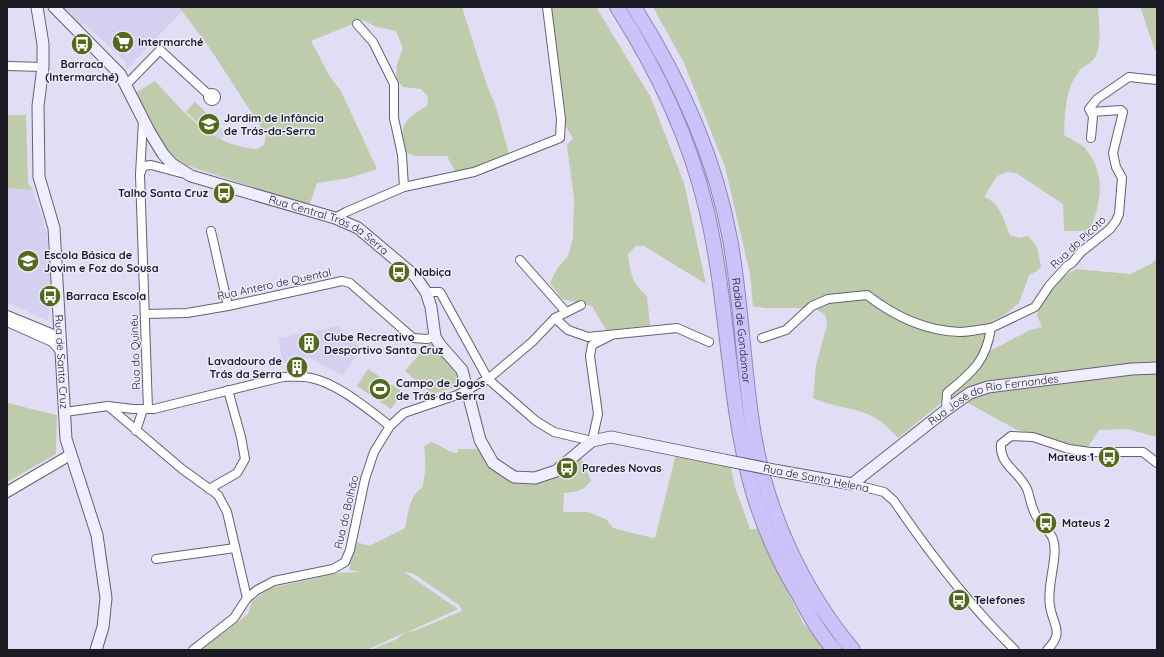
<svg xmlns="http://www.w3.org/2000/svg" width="1164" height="657" font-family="Quicksand,sans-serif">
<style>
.built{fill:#d5d0ef}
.green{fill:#bfccac;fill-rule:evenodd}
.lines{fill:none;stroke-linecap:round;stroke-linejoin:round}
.minor-casing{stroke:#646175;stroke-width:10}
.tertiary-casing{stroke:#646175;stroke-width:12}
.secondary-casing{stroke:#646175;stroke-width:13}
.motorway-casing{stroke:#8e88af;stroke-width:16}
.minor{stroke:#fff;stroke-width:8}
.tertiary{stroke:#fff;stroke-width:10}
.secondary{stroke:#efedfe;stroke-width:11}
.motorway{stroke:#cbc2fa;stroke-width:14}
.secondary-bridge-casing{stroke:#646175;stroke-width:13;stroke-linecap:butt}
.secondary-bridge{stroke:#efedfe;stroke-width:11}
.labels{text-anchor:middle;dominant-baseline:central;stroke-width:3;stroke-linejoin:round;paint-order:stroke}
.poi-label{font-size:11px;font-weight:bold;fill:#1c1b23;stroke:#eeebfe;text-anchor:start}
.street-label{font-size:11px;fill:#1c1b23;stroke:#eeebfe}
</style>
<rect width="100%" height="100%" fill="#e1ddf5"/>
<!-- built -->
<g class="built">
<polygon points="63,7 182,7 184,9 127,69 125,61 84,23 81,26"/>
<polygon points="195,102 227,133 220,140 186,112"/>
<polygon points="7,188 33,190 47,234 52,288 48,321 7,302"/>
<polygon points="338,326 362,349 342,375 310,358 282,363 279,338"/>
</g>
<!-- green -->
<g class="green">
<path d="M179 7H462L487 86 495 104 509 154 467 170 455 171 447 156H415L403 151C400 125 404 119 427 106L428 97 421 89 403 87 396 79 397 64 403 48 396 31 377 27 362 20 311 41 330 77 341 91 377 169 349 178 317 183 309 206 186 165 169 154 135 93 155 81C185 113 210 146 257 149L264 145 266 135 209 47Z"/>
<path d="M547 7H596L650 96 684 183 706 284 644 246H636L628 254C631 273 631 283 647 296L650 326 606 330 592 306 562 299 550 283 557 269 568 256 573 238 574 199 567 145 573 138 564 124Z"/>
<path d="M653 7H1098C1099 22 1102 41 1096 56 1093 62 1085 65 1080 70 1065 88 1065 113 1064 135 1070 139 1080 143 1085 148 1107 176 1101 200 1090 231H1064L1063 204 1016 173 1007 172 997 176 984 197C1000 202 1004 221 1010 235L1019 238 1028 236 1037 247 1041 266 1037 271 1029 275 1019 303 1006 314 992 321 985 330 988 348 990 351 1030 330 1042 327 1037 315 1041 304 1058 279 1076 269 1130 274 1149 265 1157 259V437L1127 429 1099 430 1088 447 1068 444 1042 435 1017 430 957 397 940 404 898 438C891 431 883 422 874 417 855 407 834 408 813 398L816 365 827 325 825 314 813 308H765L753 306 750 274 725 167 684 63Z"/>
<polygon points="1140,7 1157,7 1157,51 1155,50"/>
<polygon points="195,102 214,120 205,129 186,112"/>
<polygon points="7,115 26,115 28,183 33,190 7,188"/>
<polygon points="430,342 440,349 461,378 454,388 432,394 405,371"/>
<polygon points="368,369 403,392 391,409 357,386"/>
<polygon points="7,403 57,415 56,454 7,482"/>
<path d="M431 442C441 445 447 452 457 453L458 449H479C495 479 503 475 535 482L580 455 591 481C583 491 576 492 564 493L563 512H587L606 519 613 528 653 538H655L676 454 730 464 735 487 750 529H758L803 623 829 650H371L397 639 406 632 367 650H201L248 614 252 601 271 588 339 573 359 572 350 570 347 539 369 546 405 528C408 515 409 495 422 488 426 474 426 461 424 447ZM404 572 414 574 459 605 462 611 414 631 408 632 458 609Z"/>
</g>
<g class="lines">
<!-- minor casing -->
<g class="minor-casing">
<g id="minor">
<polyline points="357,24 373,42 394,84 394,118 402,155 404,187"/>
<polyline points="7,66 43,67"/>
<polyline points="126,85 160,50 209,95"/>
<circle cx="212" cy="97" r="4"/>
<polyline points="143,121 140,175 148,409"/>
<polyline points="1091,138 1093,116 1089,109 1097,99 1129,77 1157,80"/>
<polyline points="141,172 143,166 151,165 181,173"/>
<polyline points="335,218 346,212 404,187 474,172 560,138 561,119 547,7"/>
<polyline points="211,231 228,306"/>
<polyline points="520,260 566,312"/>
<polyline points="426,292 440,292 488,379 536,421 554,432 592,441 598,414 590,356 592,345 610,336"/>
<polyline points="145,314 187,313 228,306 342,281 350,283 413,338 427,339 435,337"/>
<polyline points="7,315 51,333 61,340"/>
<polyline points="555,318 568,330 588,337 677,328 709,342"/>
<polyline points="7,322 52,342 61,352"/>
<path d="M762 338 786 330 812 306 828 299 867 295C894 316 926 331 960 332 970 332 981 329 991 328"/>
<polyline points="108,406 182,469 218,495 227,512 247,598"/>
<path d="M946 410 947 393C972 372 986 362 991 328L1035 307 1049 286 1067 266 1072 263 1081 252 1110 229 1116 221 1119 214 1122 178 1116 167 1113 153 1123 112 1121 110 1091 112"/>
<path d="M65 412 108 406 133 409H154L283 377C292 377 301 376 311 378 337 383 368 409 390 426"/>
<polyline points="136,431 143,409"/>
<path d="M852 484 884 492 894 501C930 554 969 605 1015 650"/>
<polyline points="209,489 237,473 245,459 241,437 228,390"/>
<polyline points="156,559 235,548"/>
<polyline points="193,650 234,618 247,598 257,590 274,581 333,569 345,562 350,550 365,479 374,452 390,426 404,413 457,395 488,379 532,342 555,318 581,305"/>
<path d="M1047 650C1065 632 1053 626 1050 606 1046 586 1059 557 1053 539 1050 531 1043 527 1039 520 1031 511 1031 499 1027 489 1019 471 999 465 1001 444L1011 436 1033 437 1069 449 1090 452H1143L1157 463"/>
</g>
</g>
<!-- tertiary casing -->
<g class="tertiary-casing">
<polyline id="tertiary" points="7,492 70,455"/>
</g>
<!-- secondary casing -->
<g class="secondary-casing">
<g id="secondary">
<path id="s1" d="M37 7 43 44V67L38 106 39 177 54 228 66 439 97 535 106 598 103 627 96 650"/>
<path id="s2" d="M54 7 120 74 149 131 163 154 172 164 191 176 335 218 358 228 415 276 426 292 431 307 435 337 440 345 462 370 480 440 493 463 514 477 535 478 556 471 592 441 611 437 724 460"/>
<path id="s3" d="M779 471 852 484 946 410 970 393 988 387 1132 369 1157 368"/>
</g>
</g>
<!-- motorway casing -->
<g class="motorway-casing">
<g id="motorway">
<path d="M617 7C656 68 689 137 706 208 728 299 727 394 751 485 762 524 778 561 799 595 809 614 820 635 835 650"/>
<path id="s4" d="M634 7C679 78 715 156 730 239 742 304 743 370 754 435 767 513 803 590 853 650"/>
</g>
</g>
<!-- minor -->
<use href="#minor" class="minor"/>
<!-- tertiary -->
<use href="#tertiary" class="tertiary"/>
<!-- secondary -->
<use href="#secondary" class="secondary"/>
<!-- motorway -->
<use href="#motorway" class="motorway"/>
<!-- secondary-bridge casing -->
<g class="secondary-bridge-casing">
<polyline id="secondary-bridge" points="724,460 779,471"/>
</g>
<!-- secondary-bridge -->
<use href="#secondary-bridge" class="secondary-bridge"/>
</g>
<!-- icons -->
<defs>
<g id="supermarket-disc" transform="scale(1.15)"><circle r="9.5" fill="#526a1a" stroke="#eeebfe"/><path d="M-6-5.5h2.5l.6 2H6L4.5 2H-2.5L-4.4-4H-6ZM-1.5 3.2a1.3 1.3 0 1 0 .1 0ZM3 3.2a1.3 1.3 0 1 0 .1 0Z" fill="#fff"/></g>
<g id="bus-disc" transform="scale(1.15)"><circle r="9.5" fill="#526a1a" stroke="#eeebfe"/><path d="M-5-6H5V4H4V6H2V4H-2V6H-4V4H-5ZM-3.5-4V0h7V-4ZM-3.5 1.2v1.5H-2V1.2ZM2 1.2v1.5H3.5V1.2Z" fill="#fff"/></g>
<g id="school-disc" transform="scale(1.15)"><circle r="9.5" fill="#526a1a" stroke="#eeebfe"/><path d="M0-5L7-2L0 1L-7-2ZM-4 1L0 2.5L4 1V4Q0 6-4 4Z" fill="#fff"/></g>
<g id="building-disc" transform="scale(1.15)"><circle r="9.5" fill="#526a1a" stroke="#eeebfe"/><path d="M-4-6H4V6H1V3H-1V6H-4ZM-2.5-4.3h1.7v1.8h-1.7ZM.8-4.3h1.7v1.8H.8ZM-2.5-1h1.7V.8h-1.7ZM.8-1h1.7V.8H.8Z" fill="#fff"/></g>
<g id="stadium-disc" transform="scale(1.15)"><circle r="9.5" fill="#526a1a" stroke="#eeebfe"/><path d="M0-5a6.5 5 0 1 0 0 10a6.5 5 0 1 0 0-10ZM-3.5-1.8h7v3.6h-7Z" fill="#fff"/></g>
</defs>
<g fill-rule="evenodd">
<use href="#supermarket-disc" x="123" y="42"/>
<use href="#bus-disc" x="82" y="44"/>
<use href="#school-disc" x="209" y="124"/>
<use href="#bus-disc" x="224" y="193"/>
<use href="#school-disc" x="28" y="261"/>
<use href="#bus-disc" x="399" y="272"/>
<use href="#bus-disc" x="50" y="296"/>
<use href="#building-disc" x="309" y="343"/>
<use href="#building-disc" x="297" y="367"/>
<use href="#stadium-disc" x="380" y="389"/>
<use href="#bus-disc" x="1109" y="457"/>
<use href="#bus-disc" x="567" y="468"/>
<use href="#bus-disc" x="1046" y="523"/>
<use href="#bus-disc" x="959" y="600"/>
</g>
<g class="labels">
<!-- poi labels -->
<g class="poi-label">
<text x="138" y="42">Intermarché</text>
<text x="82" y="64" text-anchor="middle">Barraca<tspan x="82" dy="13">(Intermarché)</tspan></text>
<text x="224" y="118">Jardim de Infância<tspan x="224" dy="13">de Trás-da-Serra</tspan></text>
<text x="208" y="193" text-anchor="end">Talho Santa Cruz</text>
<text x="44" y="255">Escola Básica de<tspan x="44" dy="13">Jovim e Foz do Sousa</tspan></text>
<text x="414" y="272">Nabiça</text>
<text x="66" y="296">Barraca Escola</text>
<text x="324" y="337">Clube Recreativo<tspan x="324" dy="13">Desportivo Santa Cruz</tspan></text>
<text x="282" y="361" text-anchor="end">Lavadouro de<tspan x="282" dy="13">Trás da Serra</tspan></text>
<text x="396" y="383">Campo de Jogos<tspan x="396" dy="13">de Trás da Serra</tspan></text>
<text x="1094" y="457" text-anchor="end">Mateus 1</text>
<text x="582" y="468">Paredes Novas</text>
<text x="1062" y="523">Mateus 2</text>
<text x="974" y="600">Telefones</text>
</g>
<!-- street labels -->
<g class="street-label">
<text stroke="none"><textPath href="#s2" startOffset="368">Rua Central Trás da Serra</textPath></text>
<text transform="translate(1078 242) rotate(-43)">Rua do Picoto</text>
<text transform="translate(274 284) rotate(-12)">Rua Antero de Quental</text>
<text stroke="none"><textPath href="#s4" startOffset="345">Radial de Gondomar</textPath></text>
<text transform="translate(135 352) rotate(-92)">Rua do Quinéu</text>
<text stroke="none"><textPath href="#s1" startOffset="358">Rua de Santa Cruz</textPath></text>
<text stroke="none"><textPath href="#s3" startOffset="243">Rua José do Rio Fernandes</textPath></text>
<text transform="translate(816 478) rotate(11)">Rua de Santa Helena</text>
<text transform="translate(346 512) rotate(-77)">Rua do Bolhão</text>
</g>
</g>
<!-- border -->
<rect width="1164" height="657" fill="none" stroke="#1c1b23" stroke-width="16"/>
</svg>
